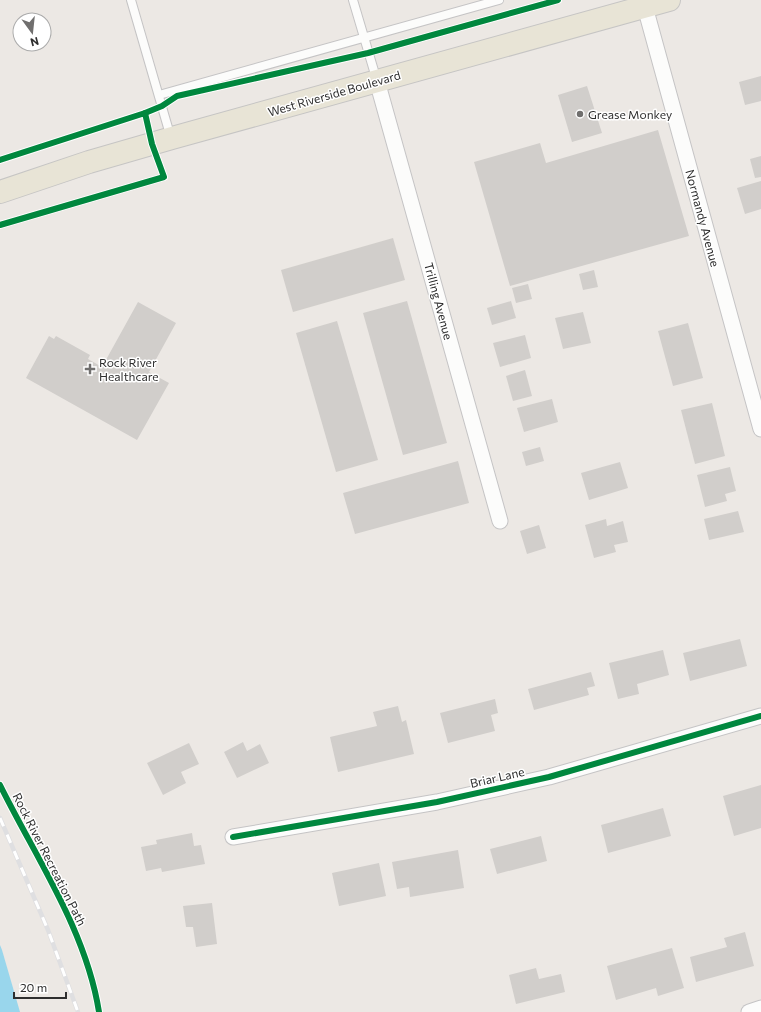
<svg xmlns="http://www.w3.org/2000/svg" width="761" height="1012" font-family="Commissioner,sans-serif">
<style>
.water{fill:#99d6ec}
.building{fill:#d1cecb}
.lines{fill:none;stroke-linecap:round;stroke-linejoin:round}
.lane-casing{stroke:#c5c4c5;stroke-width:10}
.street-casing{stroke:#c5c4c5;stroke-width:17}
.primary-casing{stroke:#c6c5c4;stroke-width:24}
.lane{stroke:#fcfcfb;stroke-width:8}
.street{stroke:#fcfcfb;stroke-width:15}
.primary{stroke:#e8e4d6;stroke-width:22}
.rail-casing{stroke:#dfdfe1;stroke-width:4.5}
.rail{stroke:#fff;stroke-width:3;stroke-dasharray:9;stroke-linecap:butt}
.cycleway-casing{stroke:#fff;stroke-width:8}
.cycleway{stroke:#00873e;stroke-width:6}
.poi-dot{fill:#706f6e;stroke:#fff;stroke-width:1.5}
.labels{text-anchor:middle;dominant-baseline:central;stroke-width:3;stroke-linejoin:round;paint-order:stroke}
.street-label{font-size:12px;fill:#2e2e2e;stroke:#fff}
.poi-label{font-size:12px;fill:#2e2e2e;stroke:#fff;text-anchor:start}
</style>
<rect width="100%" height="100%" fill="#ece8e4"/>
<!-- water -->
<polygon class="water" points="0,945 2,950 20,1012 0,1012"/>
<!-- building -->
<g class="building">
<polygon points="761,76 761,101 745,105 739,82"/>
<polygon points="587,86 602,133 572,142 558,95"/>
<polygon points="658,130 689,236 510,286 474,162 540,143 546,163"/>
<polygon points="761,156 761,177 755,178 750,159"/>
<polygon points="761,181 761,209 745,214 737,188"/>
<polygon points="393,238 405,280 293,312 281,270"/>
<polygon points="594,270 598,287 583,290 579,274"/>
<polygon points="528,284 532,299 516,303 512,288"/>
<polygon points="407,301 447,443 403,455 363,313"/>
<polygon points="511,301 516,318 492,325 487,308"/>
<polygon points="138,302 176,323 149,372 169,383 137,440 26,378 49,336 54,339 56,336 90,355 88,359 102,367"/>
<polygon points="583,312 591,343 563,349 555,318"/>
<polygon points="337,321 378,460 336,472 296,333"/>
<polygon points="688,323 703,378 673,386 658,331"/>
<polygon points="525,335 531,358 500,367 493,343"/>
<polygon points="525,370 532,396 513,401 506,376"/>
<polygon points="552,399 558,422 524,432 517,408"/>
<polygon points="712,403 725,456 695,464 681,410"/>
<polygon points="540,447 544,461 526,466 522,452"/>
<polygon points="458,461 469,503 355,534 343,493"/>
<polygon points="620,462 628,488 589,500 581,473"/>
<polygon points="730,467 736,491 725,494 727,501 705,507 697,475"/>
<polygon points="738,511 744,532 709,540 704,519"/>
<polygon points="606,519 607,526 623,521 628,542 614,545 616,552 594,558 585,525"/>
<polygon points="539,525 546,548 527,554 520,531"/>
<polygon points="740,639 747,666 690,681 683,653"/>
<polygon points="663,650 669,675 637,684 639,694 618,699 609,663"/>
<polygon points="591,672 595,686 587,688 589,695 534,710 528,689"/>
<polygon points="495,699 498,713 491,715 495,731 448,743 440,713"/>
<polygon points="398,706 402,722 406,720 414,754 338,772 330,737 377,726 373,712"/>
<polygon points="243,742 247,751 260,744 269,763 237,778 224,752"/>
<polygon points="189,743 199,764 181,772 186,783 163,795 147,763"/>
<polygon points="761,785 761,828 734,836 723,796"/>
<polygon points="663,808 671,836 608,853 601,825"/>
<polygon points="192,833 194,846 201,845 205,864 162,872 161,868 146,871 141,847 157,844 156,840"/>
<polygon points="541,836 547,861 497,874 490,849"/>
<polygon points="458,850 464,888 410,897 409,887 397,889 392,862"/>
<polygon points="379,863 386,896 339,906 332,873"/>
<polygon points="212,903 217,944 196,947 193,927 186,927 183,906"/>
<polygon points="745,932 754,966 696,982 690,957 727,947 724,938"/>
<polygon points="672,948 684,988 658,996 656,988 616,1000 607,966"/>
<polygon points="536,968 539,979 561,974 565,992 516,1004 509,975"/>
</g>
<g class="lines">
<!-- lane casing -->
<g class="lane-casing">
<g id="lane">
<polyline points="131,0 171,138"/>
<polyline points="353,0 377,81"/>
<polyline points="159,95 499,0"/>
</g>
</g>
<!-- street casing -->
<g class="street-casing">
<g id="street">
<polyline points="645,7 761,429"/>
<polyline points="377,81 500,521"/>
<polyline points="233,837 437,802 549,777 761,716"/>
<polyline points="749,1012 761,1008"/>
</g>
</g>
<!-- primary casing -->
<g class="primary-casing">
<polyline id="primary" points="0,192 89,162 172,138 669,0"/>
</g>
<!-- lane -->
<use href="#lane" class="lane"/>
<!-- street -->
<use href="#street" class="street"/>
<!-- primary -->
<use href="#primary" class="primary"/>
<!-- rail casing -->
<g class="rail-casing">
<polyline id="rail" points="0,818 48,930 78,1012"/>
</g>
<!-- rail -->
<use href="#rail" class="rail"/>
<!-- cycleway casing -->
<g class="cycleway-casing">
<g id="cycleway">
<polyline points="145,113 162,106 177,96 368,53 558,0"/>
<polyline points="0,160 145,113 152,144 164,177 0,225"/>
<path d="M0 785C36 858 86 930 99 1012"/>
<polyline points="233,837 437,802 549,777 761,716"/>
</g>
</g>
<!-- cycleway -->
<use href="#cycleway" class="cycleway"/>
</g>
<!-- markers -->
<g class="poi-dot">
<circle cx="580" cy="114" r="4"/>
<path d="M88 363h4v4h4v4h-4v4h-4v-4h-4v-4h4z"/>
</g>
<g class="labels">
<!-- street labels -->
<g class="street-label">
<text transform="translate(334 93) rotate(-16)">West Riverside Boulevard</text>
<text transform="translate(703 218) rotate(75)">Normandy Avenue</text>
<text transform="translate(439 301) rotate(75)">Trilling Avenue</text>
<text transform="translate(497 777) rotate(-13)">Briar Lane</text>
<text transform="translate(50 859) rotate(63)">Rock River Recreation Path</text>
</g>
<!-- poi labels -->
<g class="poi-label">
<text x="588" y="114">Grease Monkey</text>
<text x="99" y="362">Rock River<tspan x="99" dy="14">Healthcare</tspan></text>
</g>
</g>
<!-- north arrow -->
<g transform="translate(32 32) rotate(165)"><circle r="19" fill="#ffffff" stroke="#ababab"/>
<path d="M0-3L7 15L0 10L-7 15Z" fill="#706f6e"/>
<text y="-6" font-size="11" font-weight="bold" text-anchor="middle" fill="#2e2e2e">N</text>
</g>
<!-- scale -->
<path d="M14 992v6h52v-6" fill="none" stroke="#2e2e2e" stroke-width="2"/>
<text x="20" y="992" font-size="12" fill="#2e2e2e" stroke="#ffffff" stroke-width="3" paint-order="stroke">20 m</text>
</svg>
